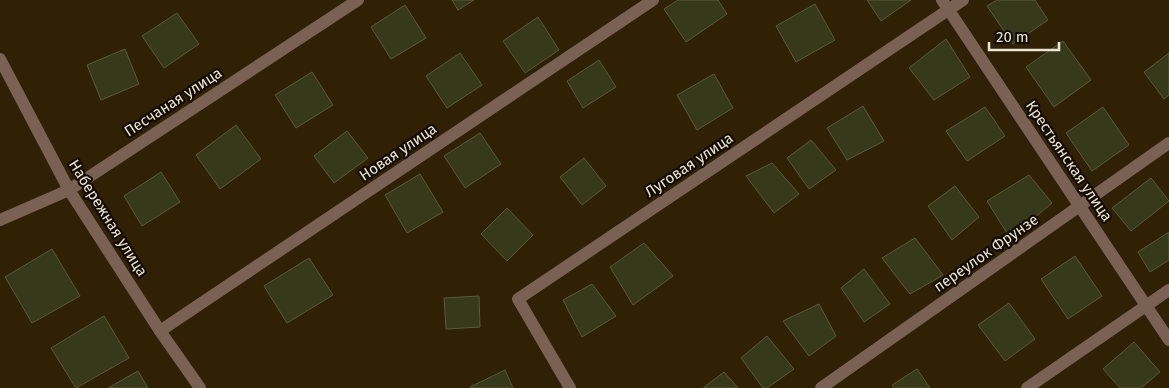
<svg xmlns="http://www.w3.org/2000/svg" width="1169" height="388" font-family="'Fira Sans',sans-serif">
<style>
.building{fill:#36391a;stroke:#585b3b}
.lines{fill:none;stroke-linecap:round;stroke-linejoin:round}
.minor{stroke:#796154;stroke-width:12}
.labels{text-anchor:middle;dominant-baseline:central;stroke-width:4.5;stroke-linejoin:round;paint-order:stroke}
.street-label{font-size:15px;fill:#ede4d3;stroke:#130c03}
</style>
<rect width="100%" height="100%" fill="#302104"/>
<!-- building -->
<g class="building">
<polygon points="452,0 474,0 458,10"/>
<polygon points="678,0 718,0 727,14 686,42 664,9"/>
<polygon points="867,0 911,0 881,21"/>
<polygon points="997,0 1035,0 1048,20 1013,44 987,6"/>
<polygon points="815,4 835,40 796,62 776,26"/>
<polygon points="405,5 426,38 391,59 371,27"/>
<polygon points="177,13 199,44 164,68 142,36"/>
<polygon points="538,17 559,50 525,73 503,41"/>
<polygon points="946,39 970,77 934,100 909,68"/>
<polygon points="1063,41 1091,80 1054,107 1026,67"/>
<polygon points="125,49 139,84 101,100 87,65"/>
<polygon points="460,53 482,85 447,108 426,76"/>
<polygon points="1169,53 1169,95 1164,99 1144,72"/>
<polygon points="599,60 616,87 583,108 567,81"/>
<polygon points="312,72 333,105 296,128 275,95"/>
<polygon points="714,74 733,108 697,130 677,95"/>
<polygon points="863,106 884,141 847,160 827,128"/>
<polygon points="985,107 1005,136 967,161 946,131"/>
<polygon points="1103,107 1129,145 1092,171 1066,133"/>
<polygon points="236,125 261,159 220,189 196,155"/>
<polygon points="347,131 368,158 334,183 314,156"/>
<polygon points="480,133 501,164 465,188 444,156"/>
<polygon points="811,140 836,170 809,189 787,158"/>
<polygon points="584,158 606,186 582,205 560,177"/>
<polygon points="772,163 799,194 774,213 746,176"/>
<polygon points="161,172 180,202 142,226 124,196"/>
<polygon points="420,174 443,212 407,233 385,195"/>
<polygon points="1029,175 1052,203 1010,238 987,201"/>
<polygon points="1151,178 1169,201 1131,231 1112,208"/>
<polygon points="955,186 979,217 952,240 928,206"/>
<polygon points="507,208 533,235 507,261 481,234"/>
<polygon points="1169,232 1169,260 1150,272 1138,252"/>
<polygon points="915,238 943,275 910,294 882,258"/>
<polygon points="644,243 673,276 633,305 610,267"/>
<polygon points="52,249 80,296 32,323 5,277"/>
<polygon points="1075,256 1102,296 1068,319 1041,279"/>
<polygon points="309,258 333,295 287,323 264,286"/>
<polygon points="864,269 890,304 864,322 841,288"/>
<polygon points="592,284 616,316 582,337 563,300"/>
<polygon points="479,296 480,327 446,329 444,298"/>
<polygon points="1009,303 1035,339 1005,361 978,325"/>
<polygon points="819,304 836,336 809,356 783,321"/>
<polygon points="104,316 129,358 76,388 51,348"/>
<polygon points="767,336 794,369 767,388 763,388 741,358"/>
<polygon points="1134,342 1160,372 1141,388 1120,388 1103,369"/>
<polygon points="917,369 930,388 894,388 892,385"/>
<polygon points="505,370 513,388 471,388 470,387"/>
<polygon points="138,371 148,388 108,388"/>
<polygon points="724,372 738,388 703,388"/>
</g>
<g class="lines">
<!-- minor -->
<g class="minor">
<polyline points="942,0 1169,340"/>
<polyline points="0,59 69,190 160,331 200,388"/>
<polyline points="0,220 69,190 358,0"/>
<polyline points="160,331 653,0"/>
<polyline points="570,388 518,299 963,0"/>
<polyline points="821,388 1169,143"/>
<polyline points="1027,388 1169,290"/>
</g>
</g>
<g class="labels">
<!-- street labels -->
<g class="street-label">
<text transform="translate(173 102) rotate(-33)">Песчаная улица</text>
<text transform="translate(398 152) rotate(-34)">Новая улица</text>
<text transform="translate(1069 161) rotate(56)">Крестьянская улица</text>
<text transform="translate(689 165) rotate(-34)">Луговая улица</text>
<text transform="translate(108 218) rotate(58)">Набережная улица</text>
<text transform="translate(986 253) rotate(-35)">переулок Фрунзе</text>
</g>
</g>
<!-- scale -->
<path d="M989 42v8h70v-8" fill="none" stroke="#ede4d3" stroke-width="2.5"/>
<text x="996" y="42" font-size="15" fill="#ede4d3" stroke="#130c03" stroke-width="4" paint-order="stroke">20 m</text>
</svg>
